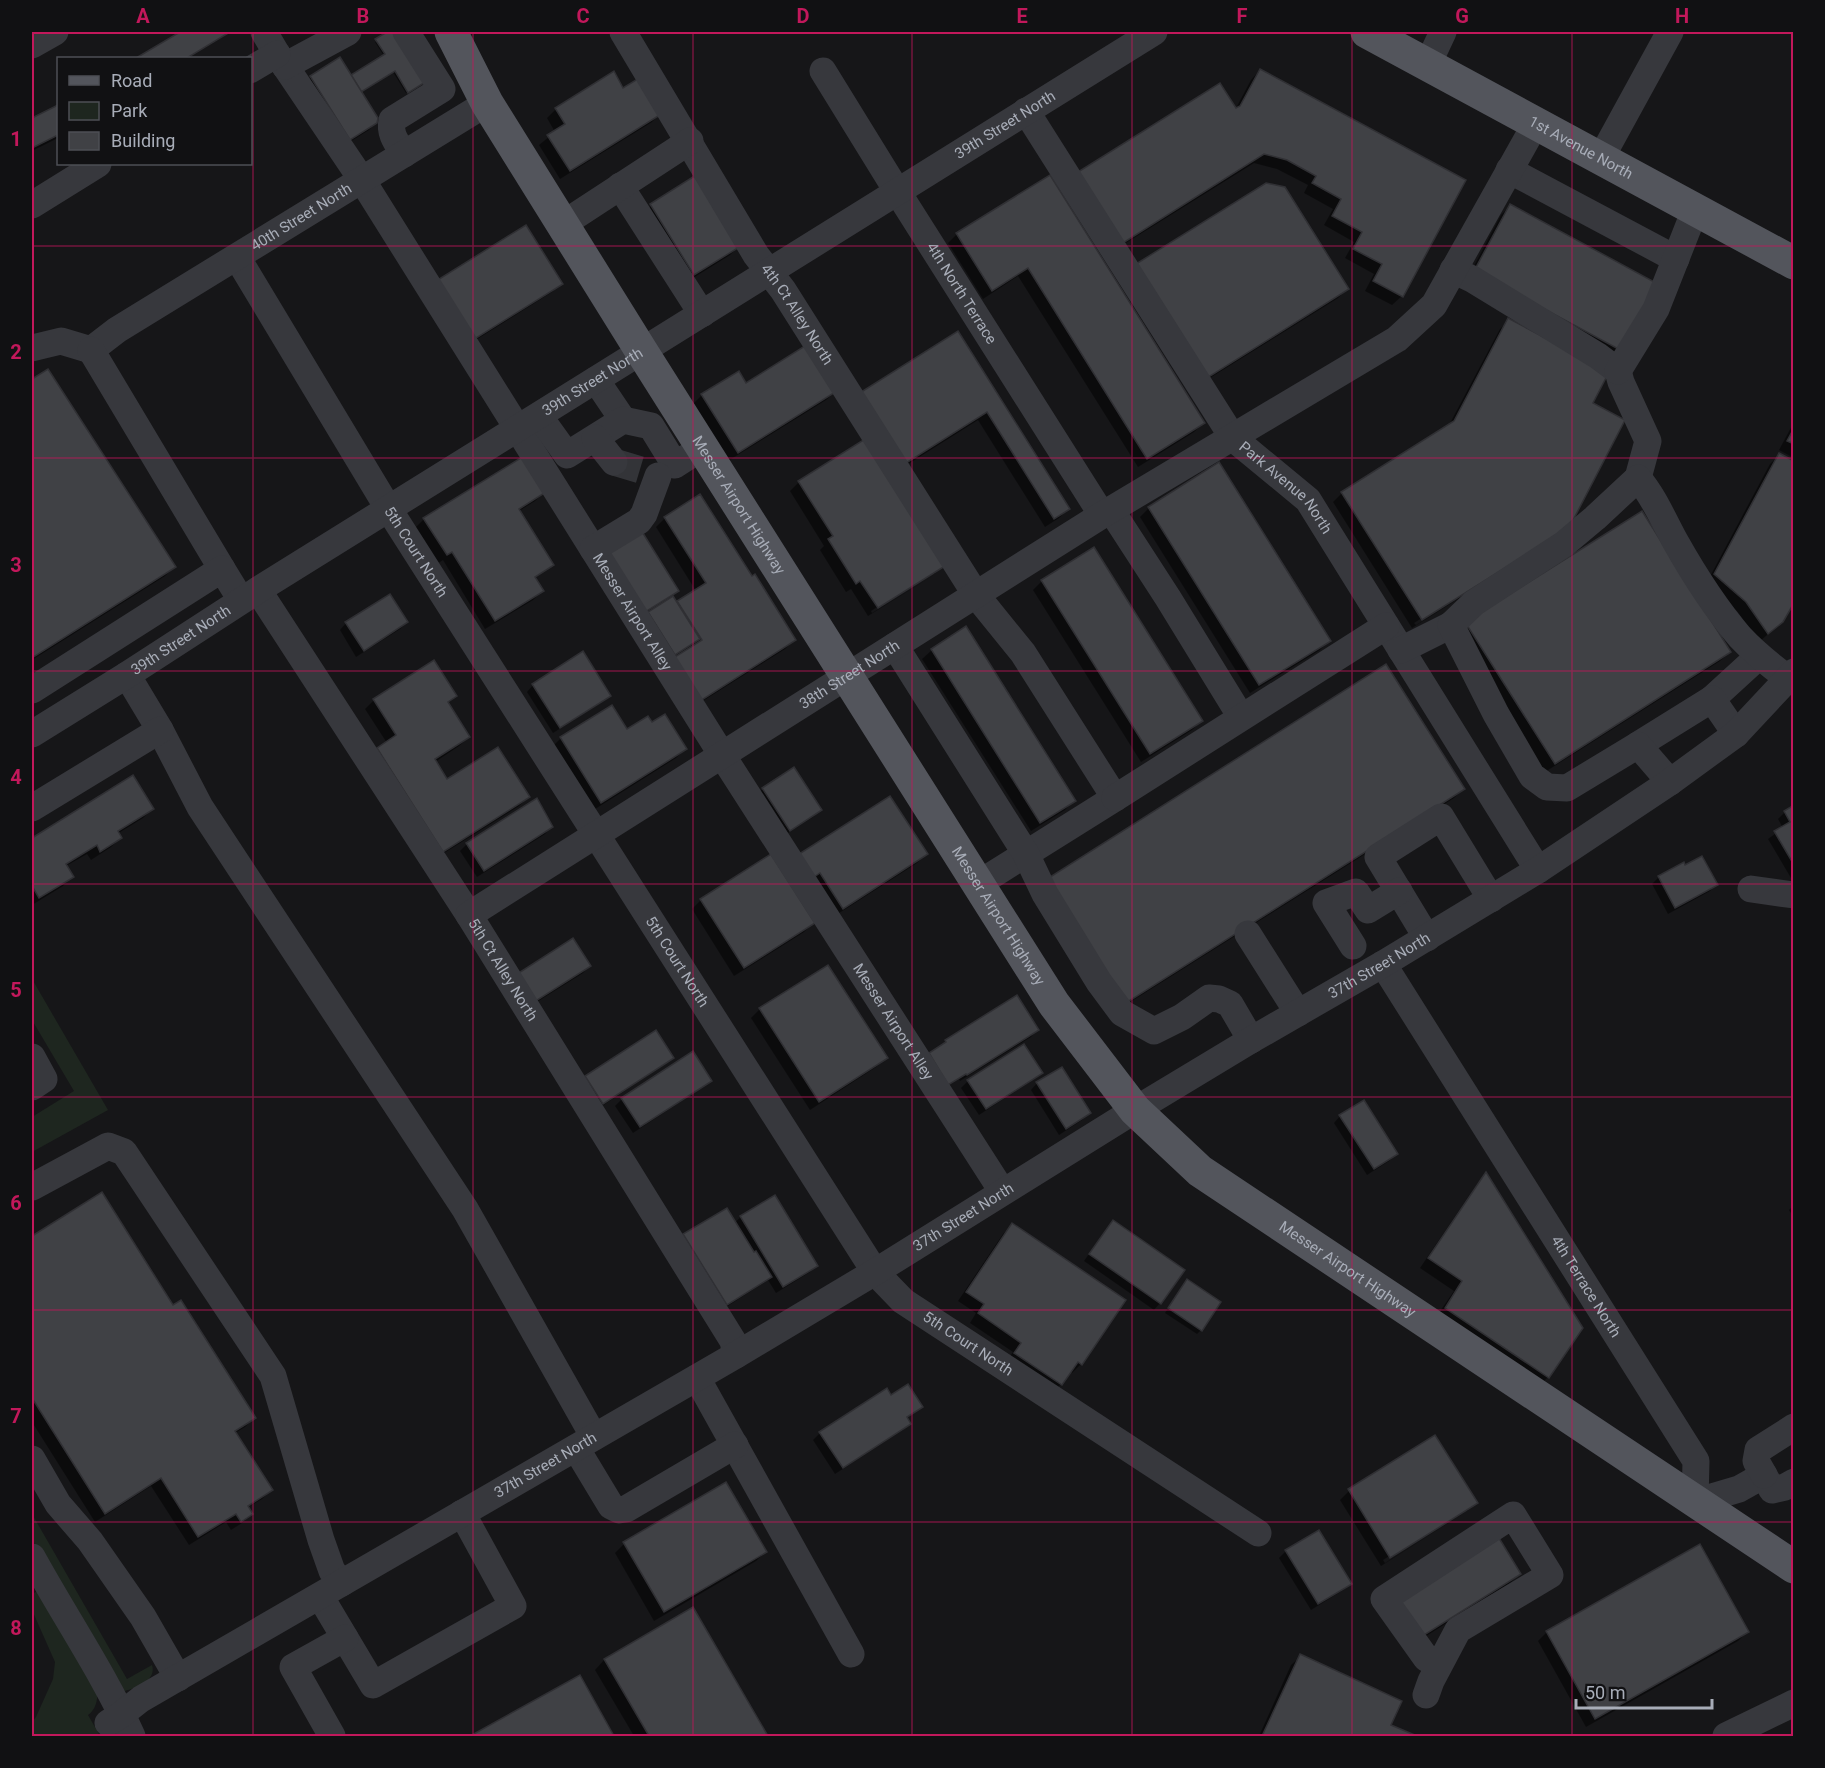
<svg xmlns="http://www.w3.org/2000/svg" width="1825" height="1768" font-family="Roboto,sans-serif">
<style>
.green{fill:#1e261f}
.shadow{fill:#0007}
.building{fill:#404145;stroke:#303034;stroke-width:1.5}
.lines{fill:none;stroke-linecap:round;stroke-linejoin:round}
.minor-tunnel{stroke:#333438;stroke-width:27;stroke-dasharray:27 14;stroke-linecap:butt}
.minor{stroke:#37383d;stroke-width:27}
.major{stroke:#53555c;stroke-width:33}
.grid{fill:none;stroke:#c2185b;stroke-width:1.5;stroke-opacity:0.55}
.labels{text-anchor:middle;dominant-baseline:central;stroke-width:4.5;stroke-linejoin:round;paint-order:stroke}
.street-label{font-size:15px;fill:#a8adb8;stroke:#111113}
.neatline{fill:none;stroke:#c2185b;stroke-width:2}
.grid-label{font-size:20px;text-anchor:middle;font-weight:bold;fill:#c2185b}
</style>
<rect width="100%" height="100%" fill="#161618"/>
<!-- green -->
<g class="green">
<polygon points="32,979 108,1110 32,1152 32,1117 74,1091 32,1020"/>
<path d="M32 1514 127 1679 152 1665C157 1680 137 1688 125 1691L118 1686 32 1539Z"/>
<path d="M36 1592H38L97 1692C98 1701 95 1710 88 1715L100 1736H62L61 1735 32 1736V1722L36 1717 53 1679 55 1662 32 1610V1594Z"/>
</g>
<!-- shadow -->
<g class="shadow">
<polygon points="183,32 229,32 223,37 188,58 139,58"/>
<polygon points="390,32 394,32 423,83 406,93 393,72 360,92 376,122 369,130 343,146 304,84 311,77 351,77 384,56 375,42"/>
<polygon points="1260,70 1464,181 1402,296 1392,305 1365,291 1374,274 1345,258 1354,242 1324,225 1333,209 1304,193 1308,185 1277,169 1254,163 1113,251 1235,110 1251,80"/>
<polygon points="623,90 661,112 652,122 560,179 539,145 555,132 547,118 556,109"/>
<polygon points="58,107 58,138 32,151 32,120"/>
<polygon points="1049,177 1203,423 1194,432 1138,467 1018,276 983,299 948,243 957,234"/>
<polygon points="1284,189 1347,289 1338,298 1197,386"/>
<polygon points="651,206 739,246 730,255 685,283 642,215"/>
<polygon points="1510,206 1621,350 1612,359 1466,281 1501,215"/>
<polygon points="437,283 561,283 552,292 463,348"/>
<polygon points="1509,320 1591,403 1563,530 1414,623 1416,625 1558,536 1412,628 1333,502 1342,493 1448,427 1500,329"/>
<polygon points="957,333 1068,509 1059,518 1045,527 978,420 894,473"/>
<polygon points="48,371 174,567 165,576 32,660 32,381"/>
<polygon points="746,385 836,391 826,400 728,461 693,404 702,395"/>
<polygon points="1794,422 1794,458 1779,450"/>
<polygon points="1779,455 1782,622 1759,642 1737,611 1706,584 1770,464"/>
<polygon points="799,482 943,566 934,574 934,571 871,611 872,613 934,575 868,616 851,589 846,592 820,550 824,546 790,491"/>
<polygon points="544,492 535,501 519,511 552,565 534,579 542,591 533,600 485,629 443,560 437,564 415,528 424,519"/>
<polygon points="699,496 751,578 794,640 785,649 687,711 651,611 650,610 635,620 598,561 677,591 671,597 676,605 696,591 656,527 665,518"/>
<polygon points="1149,508 1329,640 1320,650 1250,693 1140,517"/>
<polygon points="1042,581 1201,721 1192,730 1141,762 1033,590"/>
<polygon points="407,622 400,629 356,657 340,630 346,623"/>
<polygon points="1466,623 1730,652 1720,661 1545,772 1457,633"/>
<polygon points="966,628 1074,800 1065,810 1031,831 922,659 932,650"/>
<polygon points="1385,667 1463,789 1454,798 1116,1011"/>
<polygon points="533,685 609,695 602,702 553,733 527,692"/>
<polygon points="455,696 447,704 469,737 459,746 435,762 447,781 528,797 519,806 433,860 369,758 387,743 365,709 374,700"/>
<polygon points="611,707 627,731 651,724 685,749 676,758 592,811 552,747 561,738"/>
<polygon points="133,777 152,809 143,818 117,834 120,838 111,847 91,860 87,854 66,866 72,876 63,886 32,905 32,840"/>
<polygon points="763,789 820,810 813,817 783,836 756,795"/>
<polygon points="1794,808 1794,877 1791,878 1768,839 1783,828 1778,819 1785,812"/>
<polygon points="551,827 545,834 477,877 460,851 467,844"/>
<polygon points="926,854 917,863 833,917 788,866"/>
<polygon points="1685,867 1716,884 1710,891 1668,914 1652,884 1659,877"/>
<polygon points="701,900 813,923 804,932 734,976 692,909"/>
<polygon points="573,940 589,966 583,973 524,1010"/>
<polygon points="760,1009 886,1058 876,1067 810,1110 751,1018"/>
<polygon points="1037,1030 1031,1037 960,1081 959,1079 941,1090 939,1048 946,1041"/>
<polygon points="655,1032 672,1058 665,1064 596,1110 579,1084 586,1077"/>
<polygon points="1041,1073 1034,1079 979,1115 961,1088 968,1081"/>
<polygon points="710,1080 703,1087 633,1133 615,1106 622,1099"/>
<polygon points="1037,1083 1089,1113 1082,1120 1059,1135 1031,1090"/>
<polygon points="1340,1116 1396,1154 1389,1161 1367,1175 1334,1123"/>
<polygon points="1485,1175 1548,1377 1539,1386 1436,1317 1454,1291 1420,1268 1477,1184"/>
<polygon points="101,1194 173,1307 254,1418 245,1427 235,1433 271,1490 262,1499 247,1508 251,1514 242,1523 231,1530 226,1522 189,1545 151,1486 95,1522 32,1422 32,1238"/>
<polygon points="775,1197 816,1266 810,1272 776,1293 768,1280 720,1311 677,1242 684,1235 726,1210 734,1223 741,1217"/>
<polygon points="1794,1205 1794,1218 1789,1210"/>
<polygon points="1113,1222 1160,1303 1154,1310 1084,1261 1107,1228"/>
<polygon points="1012,1225 1081,1364 1072,1373 1070,1371 1061,1384 1052,1393 1006,1362 1013,1352 970,1323 976,1313 958,1301 1003,1234"/>
<polygon points="1183,1285 1201,1330 1197,1334 1165,1313"/>
<polygon points="886,1390 891,1397 921,1407 906,1419 909,1424 903,1430 835,1474 813,1440 820,1433"/>
<polygon points="1435,1437 1476,1503 1467,1511 1467,1508 1383,1560 1385,1563 1467,1511 1381,1566 1340,1500 1349,1491"/>
<polygon points="624,1544 765,1552 756,1561 654,1621 615,1553"/>
<polygon points="1286,1551 1350,1584 1343,1590 1311,1610 1279,1558"/>
<polygon points="1519,1574 1510,1583 1412,1645 1391,1611"/>
<polygon points="692,1610 766,1736 634,1736 595,1670 604,1660"/>
<polygon points="1547,1632 1747,1632 1738,1641 1586,1727 1538,1641"/>
<polygon points="1301,1656 1389,1725 1414,1736 1259,1736 1291,1665"/>
<polygon points="579,1677 612,1736 473,1736"/>
</g>
<!-- building -->
<g class="building">
<polygon points="180,32 230,32 187,58 136,58"/>
<polygon points="387,32 396,32 427,81 408,93 395,71 361,92 351,75 385,54 375,39"/>
<polygon points="340,57 378,118 377,123 350,140 310,76"/>
<polygon points="1260,69 1466,180 1403,297 1373,281 1382,264 1353,249 1362,232 1332,216 1341,199 1312,183 1316,176 1287,160 1264,154 1123,243 1078,172 1220,83 1236,108 1240,106"/>
<polygon points="614,71 623,88 641,77 663,113 570,171 547,135 565,124 555,108"/>
<polygon points="58,105 58,135 32,148 32,118"/>
<polygon points="696,175 741,246 694,275 650,204"/>
<polygon points="1050,175 1205,423 1147,459 1028,268 992,291 956,233"/>
<polygon points="1266,183 1285,187 1349,289 1207,378 1136,264"/>
<polygon points="1510,204 1658,284 1622,351 1474,271"/>
<polygon points="526,225 563,284 473,340 436,281"/>
<polygon points="1508,318 1609,372 1593,403 1625,420 1569,528 1422,620 1341,492 1454,421"/>
<polygon points="958,331 1070,509 1054,519 987,412 903,465 858,394"/>
<polygon points="808,344 837,391 738,453 701,394 739,371 746,383"/>
<polygon points="48,369 176,567 32,658 32,379"/>
<polygon points="1794,428 1794,444 1787,441"/>
<polygon points="865,439 945,566 878,608 860,581 856,584 828,539 833,536 798,481"/>
<polygon points="1779,453 1794,461 1794,603 1783,622 1768,634 1746,602 1714,574"/>
<polygon points="524,456 546,492 519,509 554,565 535,577 544,591 495,621 452,552 447,555 423,518"/>
<polygon points="1219,462 1331,641 1259,685 1148,507"/>
<polygon points="700,494 752,576 755,574 796,640 697,703 670,660 702,640 677,601 706,583 664,517"/>
<polygon points="1642,511 1731,652 1555,764 1465,622"/>
<polygon points="641,530 679,591 642,614 604,553"/>
<polygon points="1094,547 1203,721 1150,754 1041,580"/>
<polygon points="390,594 408,622 364,651 345,622"/>
<polygon points="673,596 700,639 675,655 648,612"/>
<polygon points="966,626 1076,801 1040,823 931,649"/>
<polygon points="583,651 611,696 560,728 532,684"/>
<polygon points="434,660 457,696 448,702 470,737 435,759 447,779 498,747 530,797 443,852 377,748 396,735 373,699"/>
<polygon points="1386,664 1465,789 1126,1003 1047,879"/>
<polygon points="612,705 627,729 648,716 652,722 665,714 687,749 601,803 560,737"/>
<polygon points="794,767 822,810 790,831 762,788"/>
<polygon points="133,775 154,809 118,831 122,838 100,852 97,845 66,864 74,877 39,898 32,886 32,838"/>
<polygon points="890,796 928,854 843,909 820,873 811,879 796,856"/>
<polygon points="537,798 553,827 484,871 466,843"/>
<polygon points="1794,805 1794,865 1774,831 1790,822 1784,811"/>
<polygon points="771,854 815,923 744,968 700,899"/>
<polygon points="1702,856 1718,885 1675,908 1658,876 1684,862 1685,865"/>
<polygon points="573,938 591,966 531,1004 514,976"/>
<polygon points="828,965 888,1058 819,1102 759,1008"/>
<polygon points="1017,995 1039,1030 967,1075 966,1074 948,1085 929,1053 946,1042 945,1040"/>
<polygon points="656,1030 674,1058 603,1104 585,1076"/>
<polygon points="1024,1044 1043,1073 986,1109 967,1080"/>
<polygon points="693,1051 712,1081 640,1127 621,1098"/>
<polygon points="1062,1067 1091,1113 1066,1129 1036,1082"/>
<polygon points="1364,1100 1398,1154 1374,1169 1339,1115"/>
<polygon points="1486,1172 1583,1328 1549,1378 1445,1308 1462,1281 1428,1258"/>
<polygon points="102,1192 173,1305 181,1300 256,1418 235,1431 273,1490 248,1506 253,1514 241,1522 236,1514 198,1537 161,1478 105,1514 32,1398 32,1236"/>
<polygon points="775,1195 818,1266 783,1287 740,1216"/>
<polygon points="727,1208 754,1252 756,1251 772,1277 727,1305 683,1234"/>
<polygon points="1113,1220 1185,1270 1161,1304 1089,1254"/>
<polygon points="1012,1223 1126,1300 1082,1365 1078,1362 1062,1385 1014,1353 1021,1343 978,1313 984,1304 966,1292"/>
<polygon points="1187,1279 1221,1302 1202,1331 1168,1308"/>
<polygon points="908,1384 923,1407 907,1417 911,1424 843,1468 819,1432 887,1388 891,1395"/>
<polygon points="1435,1435 1478,1503 1390,1558 1348,1489"/>
<polygon points="726,1482 767,1552 664,1612 623,1542"/>
<polygon points="1319,1530 1352,1584 1318,1604 1285,1550"/>
<polygon points="1499,1538 1521,1574 1421,1637 1399,1601"/>
<polygon points="1700,1544 1749,1632 1595,1719 1546,1631"/>
<polygon points="693,1607 768,1736 649,1736 604,1659"/>
<polygon points="1300,1654 1402,1701 1391,1725 1417,1736 1262,1736"/>
<polygon points="580,1675 614,1736 470,1736"/>
</g>
<g class="lines">
<!-- minor-tunnel -->
<polyline class="minor-tunnel" points="614,462 644,471"/>
<!-- minor -->
<g class="minor">
<path id="s1" d="M264 32 277 54 362 180 722 755 1002 1191"/>
<path id="s2" d="M623 32 756 255 783 290 976 595 1023 653 1115 798 978 884"/>
<polyline points="32,45 55,32"/>
<polyline points="1428,64 1443,32"/>
<polyline points="285,66 348,32"/>
<polyline points="250,70 277,54"/>
<path id="s3" d="M823 71 897 191 1102 515"/>
<path id="s4" d="M1026 111 1233 438 1308 500 1538 870"/>
<path d="M404 154C397 143 389 134 392 120L442 89 406 32"/>
<polyline points="1601,158 1670,32"/>
<polyline points="1509,170 1676,259"/>
<polyline points="620,186 702,314"/>
<polyline points="32,205 98,164"/>
<polyline points="563,224 690,141"/>
<path id="s5" d="M237 257 388 508 875 1272 903 1301 1258 1533"/>
<polyline points="1453,270 1472,279 1598,356 1618,371 1621,382 1648,441 1638,478"/>
<path id="s6" d="M32 348 61 341 91 350 117 330 487 103"/>
<polyline points="91,350 222,569"/>
<polyline points="1618,371 1656,309 1695,210"/>
<polyline points="596,380 623,420"/>
<polyline points="539,416 567,455 623,420 651,426 675,465 703,447"/>
<polyline points="595,438 614,462"/>
<polyline points="1111,510 1168,598 1241,717"/>
<polyline points="593,549 639,521 644,514 658,476"/>
<path id="s7" d="M258 590 469 915 733 1341 736 1355"/>
<polyline points="895,646 1026,854 1045,894 1099,982 1122,1013 1154,1031 1182,1017 1209,998 1219,999 1230,1004 1251,1040"/>
<polyline points="1401,650 1451,625"/>
<polyline points="127,675 160,730 200,807 465,1209 594,1437"/>
<polyline points="32,690 222,569 241,600"/>
<polyline points="1712,699 1759,656"/>
<path id="s8" d="M32 734 127 675 258 590 1154 32"/>
<polyline points="1638,745 1712,699 1736,734"/>
<path d="M1670 782 1638 745 1567 788 1547 787 1532 776 1496 714 1451 625 1474 603 1564 544 1595 518 1638 478C1654 497 1663 519 1675 541 1693 573 1716 609 1740 637 1755 653 1771 666 1789 679"/>
<polyline points="1115,798 1386,626"/>
<polyline points="32,808 160,730"/>
<polyline points="1751,889 1794,895"/>
<path id="s9" d="M469 915 1102 515 1397 339 1434 305 1536 123"/>
<polyline points="1248,934 1298,1013"/>
<polyline points="1427,938 1378,857 1441,817 1491,899"/>
<polyline points="1353,946 1326,903 1356,892 1368,910 1399,891"/>
<path id="s10" d="M1383 964 1696 1461 1695 1502 1739 1489 1764 1475 1772 1490 1785 1487 1794 1482"/>
<polyline points="32,1057 44,1079 32,1087"/>
<polyline points="32,1187 108,1146 124,1152 273,1376 321,1540 332,1571 342,1583"/>
<polyline points="697,1378 851,1654"/>
<polyline points="576,1448 611,1506 619,1510 626,1509 735,1445"/>
<polyline points="32,1459 58,1504 90,1541 143,1617 178,1678"/>
<polyline points="1764,1475 1756,1461 1758,1450 1794,1427"/>
<path d="M32 1557C65 1617 104 1674 132 1736"/>
<polyline points="320,1596 373,1685 513,1606 462,1513"/>
<polyline points="1426,1695 1431,1681 1458,1630 1550,1575 1513,1515 1384,1599 1426,1658 1438,1665"/>
<path id="s11" d="M108 1723 122 1714 141 1699 736 1355 875 1272 1135 1110 1251 1040 1383 964 1538 870 1670 782 1736 734 1794 672"/>
<polyline points="332,1736 293,1667 345,1638"/>
<polyline points="1726,1736 1794,1703"/>
</g>
<!-- major -->
<g class="major">
<path id="s12" d="M451 32 487 103 642 352 1054 1004 1135 1110 1200 1171 1794 1567"/>
<path id="s13" d="M1367 32 1794 263"/>
</g>
</g>
<!-- grid -->
<path class="grid" d="M253 32V1736M473 32V1736M693 32V1736M912 32V1736M1132 32V1736M1352 32V1736M1572 32V1736M32 246H1794M32 458H1794M32 671H1794M32 884H1794M32 1097H1794M32 1310H1794M32 1522H1794"/>
<g class="labels">
<!-- street labels -->
<g class="street-label">
<text stroke="none"><textPath href="#s8" startOffset="1148">39th Street North</textPath></text>
<text stroke="none"><textPath href="#s13" startOffset="243">1st Avenue North</textPath></text>
<text stroke="none"><textPath href="#s6" startOffset="310">40th Street North</textPath></text>
<text stroke="none"><textPath href="#s3" startOffset="262">4th North Terrace</textPath></text>
<text stroke="none"><textPath href="#s2" startOffset="332">4th Ct Alley North</textPath></text>
<text stroke="none"><textPath href="#s8" startOffset="662">39th Street North</textPath></text>
<text stroke="none"><textPath href="#s4" startOffset="460">Park Avenue North</textPath></text>
<text stroke="none"><textPath href="#s12" startOffset="554">Messer Airport Highway</textPath></text>
<text stroke="none"><textPath href="#s5" startOffset="345">5th Court North</textPath></text>
<text stroke="none"><textPath href="#s1" startOffset="687">Messer Airport Alley</textPath></text>
<text stroke="none"><textPath href="#s8" startOffset="176">39th Street North</textPath></text>
<text stroke="none"><textPath href="#s9" startOffset="450">38th Street North</textPath></text>
<text stroke="none"><textPath href="#s12" startOffset="1040">Messer Airport Highway</textPath></text>
<text stroke="none"><textPath href="#s5" startOffset="831">5th Court North</textPath></text>
<text stroke="none"><textPath href="#s11" startOffset="1480">37th Street North</textPath></text>
<text stroke="none"><textPath href="#s7" startOffset="452">5th Ct Alley North</textPath></text>
<text stroke="none"><textPath href="#s1" startOffset="1173">Messer Airport Alley</textPath></text>
<text stroke="none"><textPath href="#s11" startOffset="994">37th Street North</textPath></text>
<text stroke="none"><textPath href="#s12" startOffset="1544">Messer Airport Highway</textPath></text>
<text stroke="none"><textPath href="#s10" startOffset="381">4th Terrace North</textPath></text>
<text stroke="none"><textPath href="#s5" startOffset="1317">5th Court North</textPath></text>
<text stroke="none"><textPath href="#s11" startOffset="508">37th Street North</textPath></text>
</g>
</g>
<!-- border -->
<rect width="1825" height="1768" fill="none" stroke="#111113" stroke-width="66"/>
<!-- legend -->
<rect x="57" y="57" width="195" height="108" fill="#111113" stroke="#4d4f55" stroke-width="1.5"/>
<rect x="69" y="76" width="30" height="9" fill="#53555c" stroke="#4d4f55" stroke-width="1.5"/>
<text x="111" y="87" font-size="18" fill="#a8adb8">Road</text>
<rect x="69" y="102" width="30" height="18" fill="#1e261f" stroke="#4d4f55" stroke-width="1.5"/>
<text x="111" y="117" font-size="18" fill="#a8adb8">Park</text>
<rect x="69" y="132" width="30" height="18" fill="#404145" stroke="#4d4f55" stroke-width="1.5"/>
<text x="111" y="147" font-size="18" fill="#a8adb8">Building</text>
<!-- scale -->
<path d="M1576 1699v9h136v-9" fill="none" stroke="#a8adb8" stroke-width="3"/>
<text x="1585" y="1699" font-size="18" fill="#a8adb8" stroke="#111113" stroke-width="4.5" paint-order="stroke">50 m</text>
<rect x="33" y="33" width="1759" height="1702" class="neatline"/>
<g class="grid-label">
<text x="143" y="23">A</text>
<text x="363" y="23">B</text>
<text x="583" y="23">C</text>
<text x="803" y="23">D</text>
<text x="1022" y="23">E</text>
<text x="1242" y="23">F</text>
<text x="1462" y="23">G</text>
<text x="1682" y="23">H</text>
<text x="16" y="146">1</text>
<text x="16" y="359">2</text>
<text x="16" y="572">3</text>
<text x="16" y="784">4</text>
<text x="16" y="997">5</text>
<text x="16" y="1210">6</text>
<text x="16" y="1423">7</text>
<text x="16" y="1635">8</text>
</g>
</svg>
